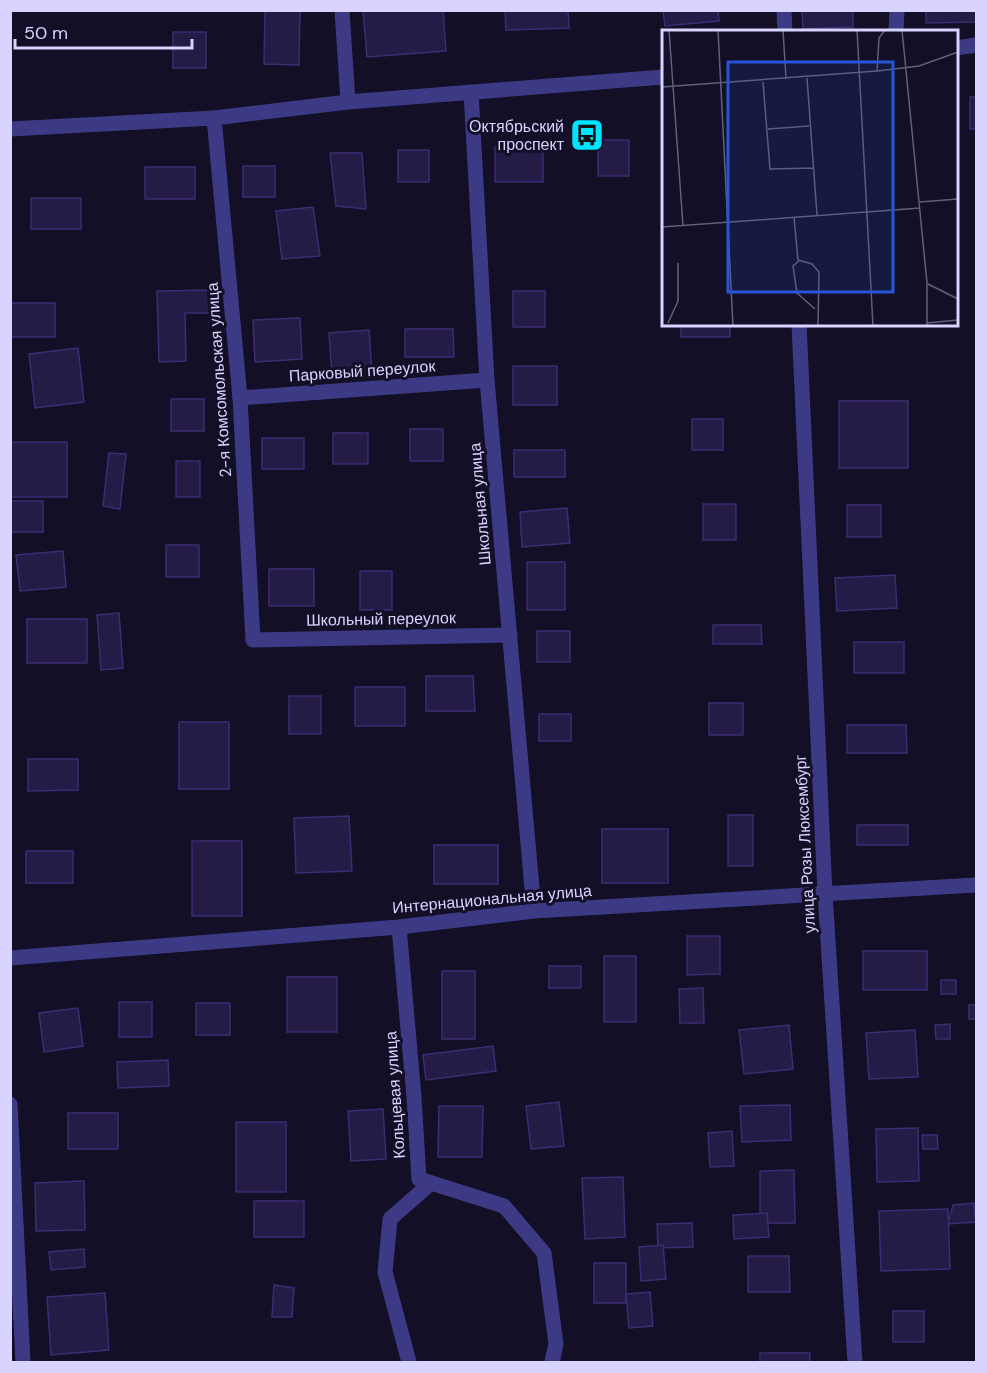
<svg xmlns="http://www.w3.org/2000/svg" width="987" height="1373" font-family="'DM Sans',sans-serif">
<style>
.building{fill:#241b47;stroke:#3b2d73;stroke-width:1.5}
.lines{fill:none;stroke-linecap:round;stroke-linejoin:round}
.minor{stroke:#3d3a85;stroke-width:15}
.labels{text-anchor:middle;dominant-baseline:central;stroke-width:6;stroke-linejoin:round;paint-order:stroke}
.poi-label{font-size:16px;fill:#d9d4ff;stroke:#130f26;text-anchor:end}
.street-label{font-size:16px;fill:#d9d4ff;stroke:#130f26}
.inset-road{fill:none;stroke:#625e7d;stroke-width:1.5}
.view{fill:#2655da;fill-opacity:0.15;stroke:#2655da;stroke-width:3}
.inset-edge{fill:none;stroke:#d9d4ff;stroke-width:3}
</style>
<rect width="100%" height="100%" fill="#130f26"/>
<!-- building -->
<g class="building">
<polygon points="265,10 300,10 299,65 264,64"/>
<polygon points="363,10 443,10 446,51 367,57"/>
<polygon points="505,10 568,10 569,28 506,30"/>
<polygon points="663,10 718,10 719,21 665,26"/>
<polygon points="802,10 853,10 853,27 803,29"/>
<polygon points="926,10 976,10 976,22 926,23"/>
<rect x="173" y="32" width="33" height="36"/>
<rect x="970" y="97" width="6" height="32"/>
<rect x="598" y="140" width="31" height="36"/>
<rect x="495" y="147" width="48" height="35"/>
<rect x="398" y="150" width="31" height="32"/>
<polygon points="330,153 362,153 366,209 336,206"/>
<rect x="243" y="166" width="32" height="31"/>
<rect x="145" y="167" width="50" height="32"/>
<rect x="31" y="198" width="50" height="31"/>
<polygon points="313,207 320,256 282,259 276,211"/>
<polygon points="212,290 212,313 185,313 186,361 159,362 157,291"/>
<rect x="513" y="291" width="32" height="36"/>
<rect x="10" y="303" width="45" height="34"/>
<polygon points="300,318 302,359 255,362 253,320"/>
<rect x="681" y="324" width="49" height="13"/>
<polygon points="405,329 453,329 454,357 405,357"/>
<polygon points="369,330 372,373 332,375 329,333"/>
<polygon points="78,348 84,402 35,408 29,354"/>
<rect x="513" y="366" width="44" height="39"/>
<rect x="171" y="399" width="33" height="32"/>
<rect x="839" y="401" width="69" height="67"/>
<rect x="692" y="419" width="31" height="31"/>
<rect x="410" y="429" width="33" height="32"/>
<rect x="333" y="433" width="35" height="31"/>
<rect x="262" y="438" width="42" height="31"/>
<rect x="10" y="442" width="57" height="55"/>
<rect x="514" y="450" width="51" height="27"/>
<polygon points="109,453 126,454 120,509 103,506"/>
<rect x="176" y="461" width="24" height="36"/>
<rect x="11" y="501" width="32" height="31"/>
<rect x="703" y="504" width="33" height="36"/>
<rect x="847" y="505" width="34" height="32"/>
<polygon points="567,508 570,543 522,547 520,512"/>
<rect x="166" y="545" width="33" height="32"/>
<polygon points="63,551 66,587 20,591 16,555"/>
<rect x="527" y="562" width="38" height="48"/>
<rect x="269" y="569" width="45" height="37"/>
<rect x="360" y="571" width="32" height="39"/>
<polygon points="895,575 897,608 837,611 835,578"/>
<polygon points="119,613 123,668 101,670 97,615"/>
<rect x="27" y="619" width="60" height="44"/>
<polygon points="713,625 761,625 762,644 713,644"/>
<rect x="537" y="631" width="33" height="31"/>
<rect x="854" y="642" width="50" height="31"/>
<polygon points="426,676 473,676 475,711 426,711"/>
<rect x="355" y="687" width="50" height="39"/>
<rect x="289" y="696" width="32" height="38"/>
<rect x="709" y="703" width="34" height="32"/>
<rect x="539" y="714" width="32" height="27"/>
<rect x="179" y="722" width="50" height="67"/>
<polygon points="847,725 906,725 907,753 847,753"/>
<polygon points="28,759 78,759 78,790 28,791"/>
<rect x="728" y="815" width="25" height="51"/>
<polygon points="349,816 352,871 296,873 294,818"/>
<rect x="857" y="825" width="51" height="20"/>
<rect x="602" y="829" width="66" height="54"/>
<rect x="192" y="841" width="50" height="75"/>
<rect x="434" y="845" width="64" height="39"/>
<rect x="26" y="851" width="47" height="32"/>
<polygon points="687,936 720,936 720,974 687,975"/>
<rect x="863" y="951" width="64" height="39"/>
<rect x="604" y="956" width="32" height="66"/>
<rect x="549" y="966" width="32" height="22"/>
<rect x="442" y="971" width="33" height="68"/>
<rect x="287" y="977" width="50" height="55"/>
<rect x="941" y="980" width="15" height="14"/>
<polygon points="703,988 704,1023 680,1023 679,989"/>
<rect x="119" y="1002" width="33" height="35"/>
<rect x="196" y="1003" width="34" height="32"/>
<rect x="969" y="1005" width="7" height="14"/>
<polygon points="78,1008 83,1046 44,1052 39,1013"/>
<polygon points="950,1024 950,1039 936,1039 935,1025"/>
<polygon points="789,1025 793,1069 744,1074 739,1030"/>
<polygon points="915,1030 918,1077 869,1079 866,1033"/>
<polygon points="493,1046 496,1071 426,1080 423,1055"/>
<polygon points="168,1060 169,1086 118,1088 117,1062"/>
<polygon points="559,1102 564,1146 531,1149 526,1106"/>
<polygon points="790,1105 791,1140 742,1142 740,1106"/>
<polygon points="439,1106 483,1106 482,1157 438,1157"/>
<polygon points="383,1109 386,1159 351,1161 348,1111"/>
<rect x="68" y="1113" width="50" height="36"/>
<rect x="236" y="1122" width="50" height="70"/>
<polygon points="918,1128 919,1181 877,1182 876,1129"/>
<polygon points="732,1131 734,1166 710,1167 708,1133"/>
<polygon points="922,1135 937,1135 938,1149 923,1149"/>
<polygon points="794,1170 795,1223 760,1223 760,1171"/>
<polygon points="623,1177 625,1237 585,1239 582,1178"/>
<polygon points="84,1181 85,1230 36,1231 35,1183"/>
<rect x="254" y="1201" width="50" height="36"/>
<polygon points="974,1203 976,1222 948,1224 953,1205"/>
<polygon points="948,1209 950,1269 881,1271 879,1211"/>
<polygon points="767,1213 769,1237 734,1239 733,1215"/>
<polygon points="692,1223 693,1247 658,1248 657,1224"/>
<polygon points="663,1245 666,1279 641,1281 639,1247"/>
<polygon points="84,1249 85,1267 51,1270 49,1252"/>
<polygon points="748,1256 789,1256 790,1292 748,1292"/>
<rect x="594" y="1263" width="32" height="40"/>
<polygon points="274,1285 294,1288 292,1317 272,1317"/>
<polygon points="650,1292 653,1326 629,1328 626,1294"/>
<polygon points="105,1293 109,1350 51,1355 47,1297"/>
<rect x="893" y="1311" width="31" height="31"/>
<rect x="760" y="1353" width="50" height="9"/>
</g>
<g class="lines">
<!-- minor -->
<g class="minor">
<polyline points="342,10 348,102"/>
<polyline points="784,10 785,32"/>
<polyline points="896,32 897,10"/>
<polyline points="956,48 976,45"/>
<polyline points="471,92 487,380 534,911"/>
<polyline points="214,118 240,398 253,640 510,635"/>
<polyline points="10,129 214,118 348,102 663,77"/>
<polyline points="799,324 825,894 855,1362"/>
<polyline points="240,398 487,380"/>
<polyline points="399,927 414,1097 419,1179 504,1206 544,1253 556,1344 552,1362"/>
<polyline points="10,958 399,927 534,911 976,885"/>
<polyline points="10,1104 23,1362"/>
<polyline points="409,1362 385,1272 390,1219 431,1183"/>
</g>
</g>
<!-- icons -->
<defs>
<g id="bus-square" transform="scale(1.725)"><rect x="-9" y="-9" width="18" height="18" rx="4" fill="#00e5ff" stroke="#130f26"/><path d="M-5-6H5V4H4V6H2V4H-2V6H-4V4H-5ZM-3.5-4V0h7V-4ZM-3.5 1.2v1.5H-2V1.2ZM2 1.2v1.5H3.5V1.2Z" fill="#111"/></g>
</defs>
<g fill-rule="evenodd">
<use href="#bus-square" x="587" y="135"/>
</g>
<g class="labels">
<!-- poi labels -->
<g class="poi-label">
<text x="564" y="126">Октябрьский<tspan x="564" dy="18">проспект</tspan></text>
</g>
<!-- street labels -->
<g class="street-label">
<text transform="translate(362 371) rotate(-4)">Парковый переулок</text>
<text transform="translate(219 380) rotate(-94)">2-я Комсомольская улица</text>
<text transform="translate(480 504) rotate(-95)">Школьная улица</text>
<text transform="translate(381 619) rotate(-1)">Школьный переулок</text>
<text transform="translate(805 844) rotate(-93)">улица Розы Люксембург</text>
<text transform="translate(492 899) rotate(-5)">Интернациональная улица</text>
<text transform="translate(395 1095) rotate(-94)">Кольцевая улица</text>
</g>
</g>
<!-- overview -->
<g transform="translate(662 30)">
<rect width="296" height="296" fill="#130f26"/>
<path class="inset-road" d="M7 0 21 196M56 0 71 296M121 0 124 49M195 0 211 296M240 0 265 253V296M215 41 217 8 223 0M145 48 155 185M101 52 108 139 151 138M0 57 215 41 257 36 296 22M106 99 147 96M258 172 296 169M132 187 136 230 150 234 157 242 156 296M0 197 258 178M138 230 131 236 135 263 153 279M266 254 296 269M6 293 16 271V233M265 293 296 290"/>
<path class="view" d="M66 32H231V262H66Z"/>
<rect width="296" height="296" class="inset-edge"/>
</g>
<!-- border -->
<rect width="987" height="1373" fill="none" stroke="#d9d4ff" stroke-width="24"/>
<!-- scale -->
<path d="M15 39v9h177v-9" fill="none" stroke="#d9d4ff" stroke-width="3"/>
<text x="24" y="39" font-size="18" fill="#d9d4ff" stroke="#130f26" stroke-width="4.5" paint-order="stroke">50 m</text>
</svg>
